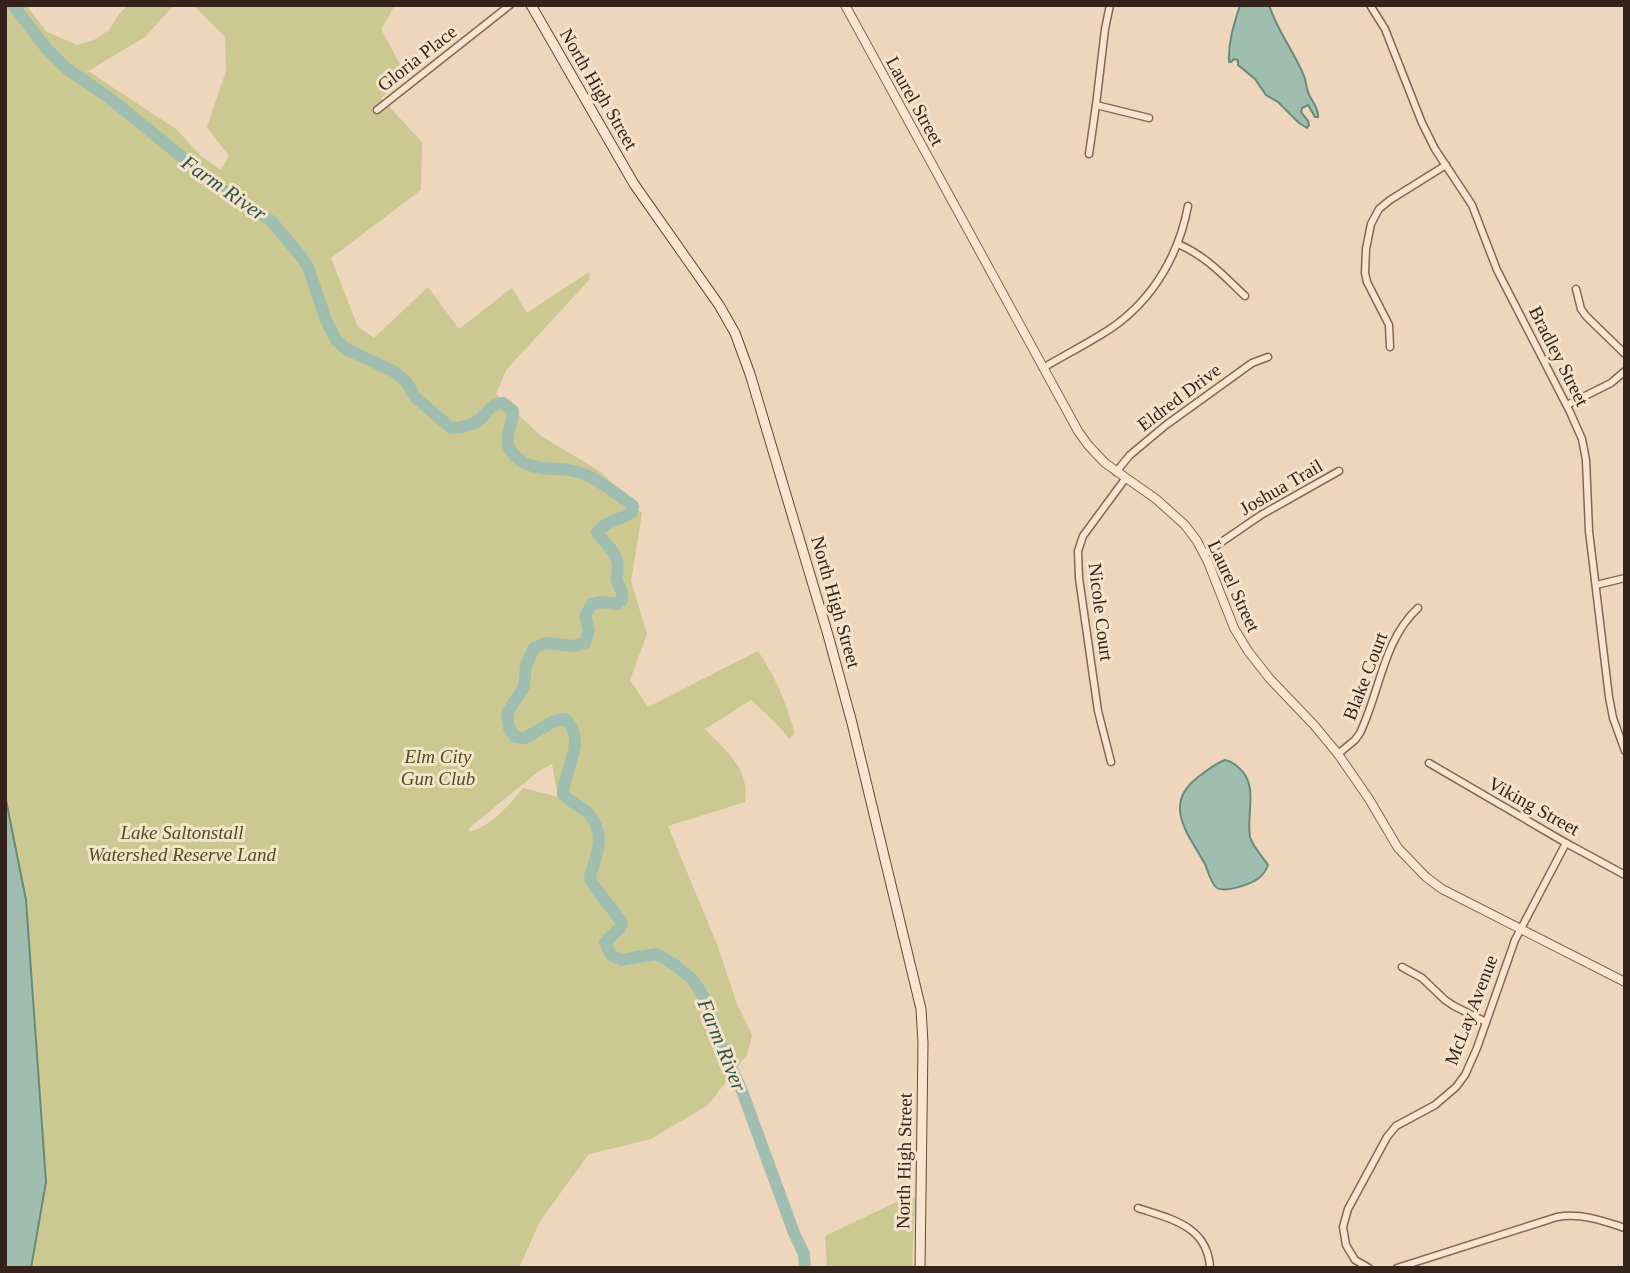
<svg xmlns="http://www.w3.org/2000/svg" width="1630" height="1273" font-family="'Times New Roman',serif">
<style>
.green{fill:#cbc891;fill-rule:evenodd}
.water{fill:#a0beb0;stroke:#688b7c;stroke-width:2}
.lines{fill:none;stroke-linecap:round;stroke-linejoin:round}
.river{stroke:#a0beb0;stroke-width:12}
.minor-casing{stroke:#856756;stroke-width:9}
.tertiary-casing{stroke:#856756;stroke-width:10}
.secondary-casing{stroke:#664839;stroke-width:11}
.minor{stroke:#f9e5cf;stroke-width:6}
.tertiary{stroke:#f9e5cf;stroke-width:8}
.secondary{stroke:#f9e5cf;stroke-width:9}
.labels{text-anchor:middle;dominant-baseline:central;stroke-width:6;stroke-linejoin:round;paint-order:stroke}
.street-label{font-size:19px;fill:#34221b;stroke:#f5e2cb}
.park-label{font-size:19px;font-style:italic;fill:#4d5021;stroke:#f5e2cb}
.water-label{font-size:21px;font-style:italic;fill:#2a544a;stroke:#f5e2cb}
</style>
<rect width="100%" height="100%" fill="#edd6bc"/>
<!-- green -->
<g class="green">
<path d="M5 5H26L47 32 77 45 94 40 109 30 120 13 128 5H174L145 37 88 71 176 129 201 156 221 170 229 156 207 127 226 71 225 37 193 5H395L381 29 406 76 381 98 422 142 421 190 331 258 358 327 374 338 428 287 459 329 512 288 527 313 589 272 590 279 506 370 496 394 541 436 601 472 642 513 631 581 647 634 630 680 648 707 758 651C777 680 785 700 795 733L789 739 776 723 751 700 705 729C726 751 750 769 745 802L668 826 718 947 737 1004 752 1035 747 1055 708 1105 651 1139 589 1154 540 1221 519 1268H5ZM552 764 558 797 523 788C507 807 494 824 470 832L468 829 539 771Z"/>
<polygon points="909,1196 915,1198 912,1268 827,1268 825,1236"/>
</g>
<!-- water -->
<g class="water">
<path d="M1240 5H1269C1277 31 1294 51 1304 76 1306 81 1306 86 1308 92 1311 101 1319 107 1318 117H1315L1308 105 1302 108 1301 112 1308 121 1309 125 1307 128 1299 123 1278 102 1266 95 1255 79 1238 65V60L1234 59 1231 62H1229C1228 42 1234 24 1240 5Z"/>
<path d="M1225 760C1231 761 1234 763 1239 768 1259 785 1246 814 1250 837 1253 847 1262 856 1268 865 1266 870 1263 875 1259 878 1251 884 1226 893 1217 888 1211 884 1208 871 1205 864 1189 835 1162 805 1197 778 1206 771 1214 764 1225 760Z"/>
<polygon points="5,795 26,900 46,1182 31,1268 5,1268"/>
</g>
<g class="lines">
<!-- river -->
<path class="river" d="M13 5 46 48 66 68 112 100 231 197 263 215 272 222 300 255 308 267 326 320 336 340 346 349 393 371 406 381 415 397 451 428C461 428 471 426 479 420 490 411 488 405 503 403L513 411C513 422 506 433 508 443 508 449 512 453 516 457 536 474 555 465 578 472 592 475 622 497 633 506L632 512C620 520 606 521 597 532 609 550 623 554 616 579L622 592V600L616 604 602 602 592 604 585 616 589 630 585 643 574 646 545 643 534 648 526 665 524 687 507 713 509 728 515 737 525 738 554 721 565 719C588 739 564 769 563 794 570 803 582 806 589 814 604 832 599 847 593 867 592 870 590 874 590 878 590 883 616 913 622 923L619 929 605 942 611 955 621 960 656 954 675 965 693 980 707 1002 718 1038 742 1091 794 1233 804 1254 805 1268"/>
<!-- minor casing -->
<g class="minor-casing">
<g id="minor">
<polyline points="1370,5 1385,29 1422,123 1435,149 1472,205 1497,270 1570,412 1582,439 1586,460 1589,531 1609,697 1613,718 1625,751"/>
<polyline points="1096,105 1149,118"/>
<polyline points="377,110 510,5"/>
<polyline points="1089,154 1096,105 1105,29 1110,5"/>
<path d="M1178 244C1206 256 1224 276 1245 296"/>
<polyline points="1576,289 1581,309 1586,316 1625,354"/>
<polyline points="1390,347 1389,325 1367,282 1365,273 1366,249 1371,224 1379,209 1390,200 1446,165"/>
<path d="M1043 368C1066 354 1091 342 1113 327 1154 298 1179 254 1188 206"/>
<polyline points="1567,405 1611,383 1625,371"/>
<polyline points="1116,472 1130,455 1166,425 1252,363 1268,357"/>
<polyline points="1204,554 1261,515 1339,471"/>
<polyline points="1596,585 1625,578"/>
<path d="M1338 754 1355 740 1360 733C1380 692 1383 640 1418 608"/>
<polyline points="1111,762 1098,711 1079,578 1078,551 1083,536 1125,479"/>
<polyline points="1429,763 1566,843 1625,875"/>
<polyline points="1402,967 1422,978 1445,1000 1454,1006 1486,1022"/>
<path d="M1138 1208C1171 1219 1208 1226 1210 1268"/>
<polyline points="1369,1268 1355,1260 1346,1245 1343,1227 1348,1209 1387,1137 1396,1126 1435,1105 1456,1087 1465,1075 1477,1048 1515,940 1566,843"/>
<path d="M1397 1268 1557 1217C1581 1213 1601 1220 1625 1228"/>
</g>
</g>
<!-- tertiary casing -->
<g class="tertiary-casing">
<polyline id="tertiary" points="845,5 1078,431 1088,445 1105,463 1156,499 1185,525 1197,541 1208,562 1234,628 1248,651 1270,679 1314,725 1338,754 1369,799 1398,848 1426,877 1442,889 1625,982"/>
</g>
<!-- secondary casing -->
<g class="secondary-casing">
<polyline id="secondary" points="531,5 634,184 719,305 735,333 750,374 828,635 852,723 921,1009 923,1043 920,1268"/>
</g>
<!-- minor -->
<use href="#minor" class="minor"/>
<!-- tertiary -->
<use href="#tertiary" class="tertiary"/>
<!-- secondary -->
<use href="#secondary" class="secondary"/>
</g>
<g class="labels">
<!-- street labels -->
<g class="street-label">
<text transform="translate(417 58) rotate(-38)">Gloria Place</text>
<text transform="translate(599 89) rotate(60)">North High Street</text>
<text transform="translate(915 101) rotate(61)">Laurel Street</text>
<text transform="translate(1559 356) rotate(63)">Bradley Street</text>
<text transform="translate(1179 397) rotate(-37)">Eldred Drive</text>
<text transform="translate(1281 487) rotate(-30)">Joshua Trail</text>
<text transform="translate(1234 586) rotate(65)">Laurel Street</text>
<text transform="translate(836 602) rotate(74)">North High Street</text>
<text transform="translate(1101 612) rotate(83)">Nicole Court</text>
<text transform="translate(1365 676) rotate(-69)">Blake Court</text>
<text transform="translate(1534 806) rotate(29)">Viking Street</text>
<text transform="translate(1471 1010) rotate(-69)">McLay Avenue</text>
<text transform="translate(904 1161) rotate(-89)">North High Street</text>
</g>
<!-- park labels -->
<g class="park-label">
<text x="438" y="756">Elm City<tspan x="438" dy="22">Gun Club</tspan></text>
<text x="182" y="832">Lake Saltonstall<tspan x="182" dy="22">Watershed Reserve Land</tspan></text>
</g>
<!-- water labels -->
<g class="water-label">
<text transform="translate(224 188) rotate(35)">Farm River</text>
<text transform="translate(722 1045) rotate(68)">Farm River</text>
</g>
</g>
<!-- border -->
<rect width="1630" height="1273" fill="none" stroke="#34221b" stroke-width="14"/>
</svg>
